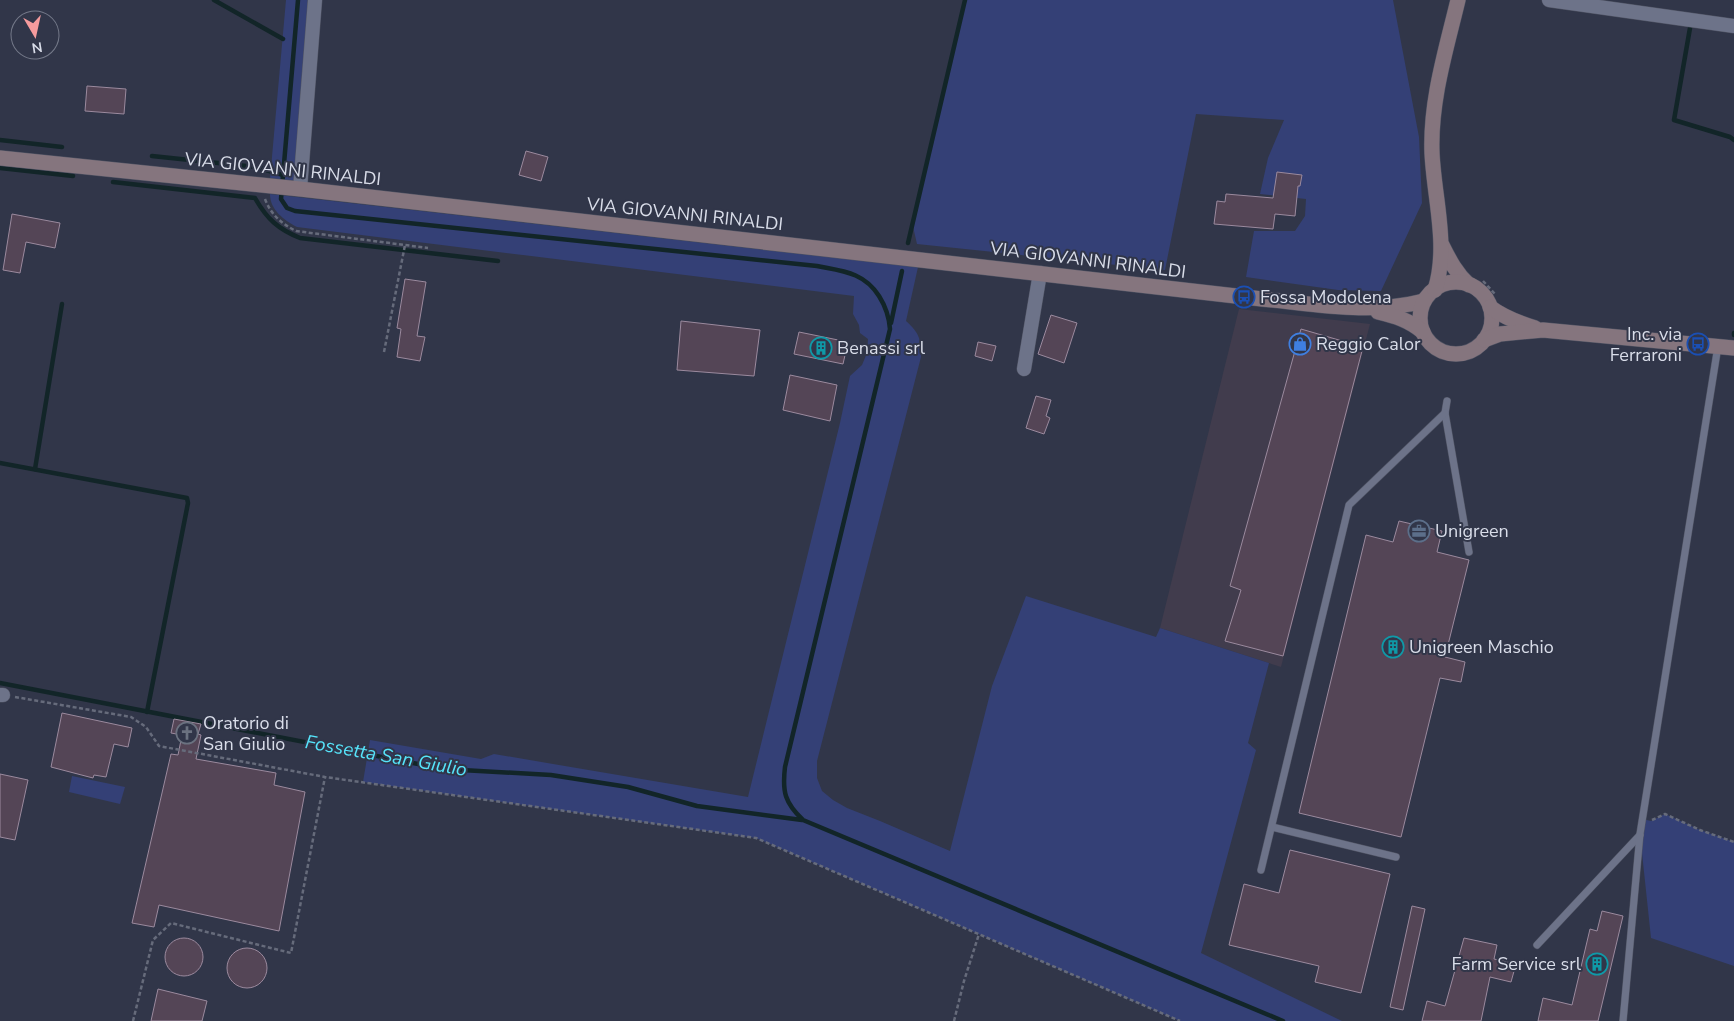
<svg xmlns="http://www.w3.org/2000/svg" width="1734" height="1021" font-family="'Nunito Sans',sans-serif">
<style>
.commercial{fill:#413c4d}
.green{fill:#344076}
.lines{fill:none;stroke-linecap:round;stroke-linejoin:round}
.stream{stroke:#122528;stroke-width:4.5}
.building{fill:#544556;stroke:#9b8a9e}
.lane-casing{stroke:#4f5363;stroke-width:8}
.street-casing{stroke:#4f5363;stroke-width:15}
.secondary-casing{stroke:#4f5363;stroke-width:16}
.path{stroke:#666b7b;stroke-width:2.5;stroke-dasharray:4 2.5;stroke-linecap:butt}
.lane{stroke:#6d7389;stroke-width:7}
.street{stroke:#6d7389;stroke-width:14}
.secondary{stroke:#85757e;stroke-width:15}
.labels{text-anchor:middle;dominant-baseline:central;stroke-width:4;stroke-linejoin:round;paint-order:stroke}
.street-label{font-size:18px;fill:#d9dde9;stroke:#313649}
.poi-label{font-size:18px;fill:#d9dde9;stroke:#313649;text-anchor:start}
.water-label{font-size:19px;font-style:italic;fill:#56e4fa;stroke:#313649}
</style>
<rect width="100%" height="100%" fill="#313649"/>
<!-- commercial -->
<polygon class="commercial" points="1239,309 1370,324 1281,667 1160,628"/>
<!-- green -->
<g class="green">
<polygon points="286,0 311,0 295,181 270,179"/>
<polygon points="965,0 1393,0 1419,137 1422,203 1381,291 1338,290 1246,277 1254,231 1295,231 1305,216 1306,199 1260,194 1268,158 1284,120 1196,114 1165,270 917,244 912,222"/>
<path d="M270 194 918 267 906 321C920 334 921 339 921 357L817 761V778L822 791 833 800 847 808 880 821 950 851 992 686 1026 596 1156 637 1160 628 1269 663 1248 743 1256 750 1201 953 1342 1021H1180L756 838 363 782 370 740 481 759 494 754 748 797 840 423 850 376 862 365 867 353 868 339 860 333 859 325 853 314 854 296 297 227C284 220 270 210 270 194Z"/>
<polygon points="72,776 125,787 120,804 69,792"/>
<polygon points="1665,814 1700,830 1734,842 1734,966 1651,938 1640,834 1642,819 1651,821"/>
</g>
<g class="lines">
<!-- stream -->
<g class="stream">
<polyline points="214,0 283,39"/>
<path d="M298 0 281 199 287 208 295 211 817 266C842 271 864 272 879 296 886 307 889 316 890 329L785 767C782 792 785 803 803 820L1283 1021"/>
<polyline points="1690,28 1674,120 1730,137 1734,140"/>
<polyline points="0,140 62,147"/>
<polyline points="152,156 256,167 283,175"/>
<polyline points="0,168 73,176"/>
<path d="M113 182 255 198C267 219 278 229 300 238L498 261"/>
<polyline points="908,243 965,0"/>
<polyline points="891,323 902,271"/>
<polyline points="1734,335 1734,333"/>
<polyline points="0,463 187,498 188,503 147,712"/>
<polyline points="35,469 62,304"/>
<polyline points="0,683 444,769 551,775 628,787 697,806 802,820"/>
</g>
</g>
<!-- building -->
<g class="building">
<polygon points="87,86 126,89 124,114 85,111"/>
<polygon points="526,151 548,157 541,181 519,175"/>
<polygon points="1277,172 1302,175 1300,186 1298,186 1295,216 1275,214 1273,229 1214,224 1217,201 1225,202 1226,194 1273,198"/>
<polygon points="12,214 60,223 55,248 26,242 20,273 3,270"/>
<polygon points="405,279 426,282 417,336 425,337 420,361 397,357 401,329 397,328"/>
<polygon points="1051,315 1077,323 1064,363 1038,354"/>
<polygon points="681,321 760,330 754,376 677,370"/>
<polygon points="1301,329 1363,347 1283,656 1225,641 1241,590 1230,586"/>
<polygon points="799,332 848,342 843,364 794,354"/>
<polygon points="978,342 996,346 992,361 975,356"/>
<polygon points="790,375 837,385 830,421 783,410"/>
<polygon points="1036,396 1051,400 1046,416 1050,418 1044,434 1026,428"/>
<polygon points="1399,521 1442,531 1437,552 1469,560 1445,657 1465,662 1461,682 1440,678 1401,837 1299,813 1366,535 1393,542"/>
<polygon points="62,713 132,728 128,747 114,744 106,777 94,775 93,778 51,767"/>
<polygon points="174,719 201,724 198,734 201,735 196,759 276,773 274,785 305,792 279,931 159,905 154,927 132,923 171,754 178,755 182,735 171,733"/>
<polygon points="0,774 28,780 15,840 0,837"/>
<polygon points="1290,850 1390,874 1361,993 1315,982 1319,966 1229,945 1244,884 1279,893"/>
<polygon points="1412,906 1425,909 1403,1010 1390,1007"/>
<polygon points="1602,911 1623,916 1598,1021 1538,1021 1543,998 1572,1005 1590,929 1597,931"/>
<circle cx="184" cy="957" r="19"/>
<polygon points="1464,938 1497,945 1494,959 1516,964 1511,982 1490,977 1481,1021 1422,1021 1427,1001 1445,1006"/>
<circle cx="247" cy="968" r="20"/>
<polygon points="158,989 207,1001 202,1021 151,1021"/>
</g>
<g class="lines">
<!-- lane casing -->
<g class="lane-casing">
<g id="lane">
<polyline points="1447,401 1445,413 1469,552"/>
<polyline points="1272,827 1396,857"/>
<polyline points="1261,870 1349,505 1445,413"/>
<polyline points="1537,945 1640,835"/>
<polyline points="1623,1021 1640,834 1718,346"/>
</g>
</g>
<!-- street casing -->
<g class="street-casing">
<g id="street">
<polyline points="1549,0 1734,26"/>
<polyline points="300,189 315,0"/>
<polyline points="1024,369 1040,273"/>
<polyline points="0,695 3,695"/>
</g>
</g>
<!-- secondary casing -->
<g class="secondary-casing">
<g id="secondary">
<path d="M0 158 300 189 1262 299C1316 304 1371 315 1424 301"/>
<path d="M1442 245C1450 261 1456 273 1469 285"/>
<circle cx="1456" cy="318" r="36"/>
<path d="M1435 290C1449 246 1434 198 1432 153 1430 101 1446 50 1458 0"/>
<path d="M1490 307C1503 317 1519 323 1535 328"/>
<path d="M1378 312C1395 316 1409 320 1423 332"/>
<polyline points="1484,340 1500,334 1543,330 1734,348"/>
</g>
</g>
<!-- path -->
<g class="path">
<path d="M265 199C271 215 282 224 296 231L428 248"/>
<polyline points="1483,281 1495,294"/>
<polyline points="384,352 405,245"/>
<polyline points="15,697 131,717 146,727 159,746 325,777 756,838 1180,1021"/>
<polyline points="1652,820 1665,814 1700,830 1734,842"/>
<polyline points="133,1021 153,940 171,923 291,953 325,777"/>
<polyline points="954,1021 964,981 979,934"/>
</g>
<!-- lane -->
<use href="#lane" class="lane"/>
<!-- street -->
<use href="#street" class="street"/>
<!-- secondary -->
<use href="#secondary" class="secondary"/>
</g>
<!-- icons -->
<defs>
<g id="bus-ring" transform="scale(1.125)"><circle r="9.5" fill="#313649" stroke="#1a4fb4" stroke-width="1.5"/><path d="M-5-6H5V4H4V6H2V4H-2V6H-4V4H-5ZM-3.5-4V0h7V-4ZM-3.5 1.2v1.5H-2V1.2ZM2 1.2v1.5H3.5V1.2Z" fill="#1a4fb4"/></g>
<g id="shop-ring" transform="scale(1.125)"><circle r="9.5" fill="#313649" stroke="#3f7fe0" stroke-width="1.5"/><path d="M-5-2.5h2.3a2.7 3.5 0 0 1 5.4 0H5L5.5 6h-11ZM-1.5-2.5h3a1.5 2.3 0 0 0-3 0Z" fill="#3f7fe0"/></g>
<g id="building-ring" transform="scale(1.125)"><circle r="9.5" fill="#313649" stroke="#0f9aa8" stroke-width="1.5"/><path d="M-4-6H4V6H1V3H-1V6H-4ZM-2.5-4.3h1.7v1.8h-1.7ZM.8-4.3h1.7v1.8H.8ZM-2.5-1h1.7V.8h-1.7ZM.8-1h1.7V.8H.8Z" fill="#0f9aa8"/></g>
<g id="office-ring" transform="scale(1.125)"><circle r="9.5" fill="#313649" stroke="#5c6f8a" stroke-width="1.5"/><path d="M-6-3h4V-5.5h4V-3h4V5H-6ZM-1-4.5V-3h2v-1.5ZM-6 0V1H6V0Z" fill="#5c6f8a"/></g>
<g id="church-ring" transform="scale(1.125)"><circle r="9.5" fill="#313649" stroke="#6b7280" stroke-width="1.5"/><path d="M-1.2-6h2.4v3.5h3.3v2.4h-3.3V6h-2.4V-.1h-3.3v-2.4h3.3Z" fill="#6b7280"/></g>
</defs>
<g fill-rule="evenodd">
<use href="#bus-ring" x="1244" y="297"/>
<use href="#shop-ring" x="1300" y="344"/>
<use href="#bus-ring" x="1698" y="344"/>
<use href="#building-ring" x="821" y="348"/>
<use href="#office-ring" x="1419" y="531"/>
<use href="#building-ring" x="1393" y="647"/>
<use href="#church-ring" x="187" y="733"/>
<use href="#building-ring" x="1597" y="964"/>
</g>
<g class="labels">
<!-- street labels -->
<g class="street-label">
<text transform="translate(283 169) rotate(6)">VIA GIOVANNI RINALDI</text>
<text transform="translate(685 214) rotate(6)">VIA GIOVANNI RINALDI</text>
<text transform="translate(1088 260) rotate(7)">VIA GIOVANNI RINALDI</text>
</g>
<!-- poi labels -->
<g class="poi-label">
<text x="1260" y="297">Fossa Modolena</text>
<text x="1682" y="334" text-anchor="end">Inc. via<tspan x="1682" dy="21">Ferraroni</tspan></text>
<text x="1316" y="344">Reggio Calor</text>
<text x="837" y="348">Benassi srl</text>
<text x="1435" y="531">Unigreen</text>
<text x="1409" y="647">Unigreen Maschio</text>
<text x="203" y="723">Oratorio di<tspan x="203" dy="21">San Giulio</tspan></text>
<text x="1581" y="964" text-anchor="end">Farm Service srl</text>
</g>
<!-- water labels -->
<g class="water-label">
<text transform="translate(386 756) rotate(10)">Fossetta San Giulio</text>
</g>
</g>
<!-- north arrow -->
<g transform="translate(35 35) rotate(171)"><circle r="24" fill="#313649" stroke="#747989"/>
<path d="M0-4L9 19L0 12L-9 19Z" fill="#f59b9d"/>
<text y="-8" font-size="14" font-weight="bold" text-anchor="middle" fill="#d9dde9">N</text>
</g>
</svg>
